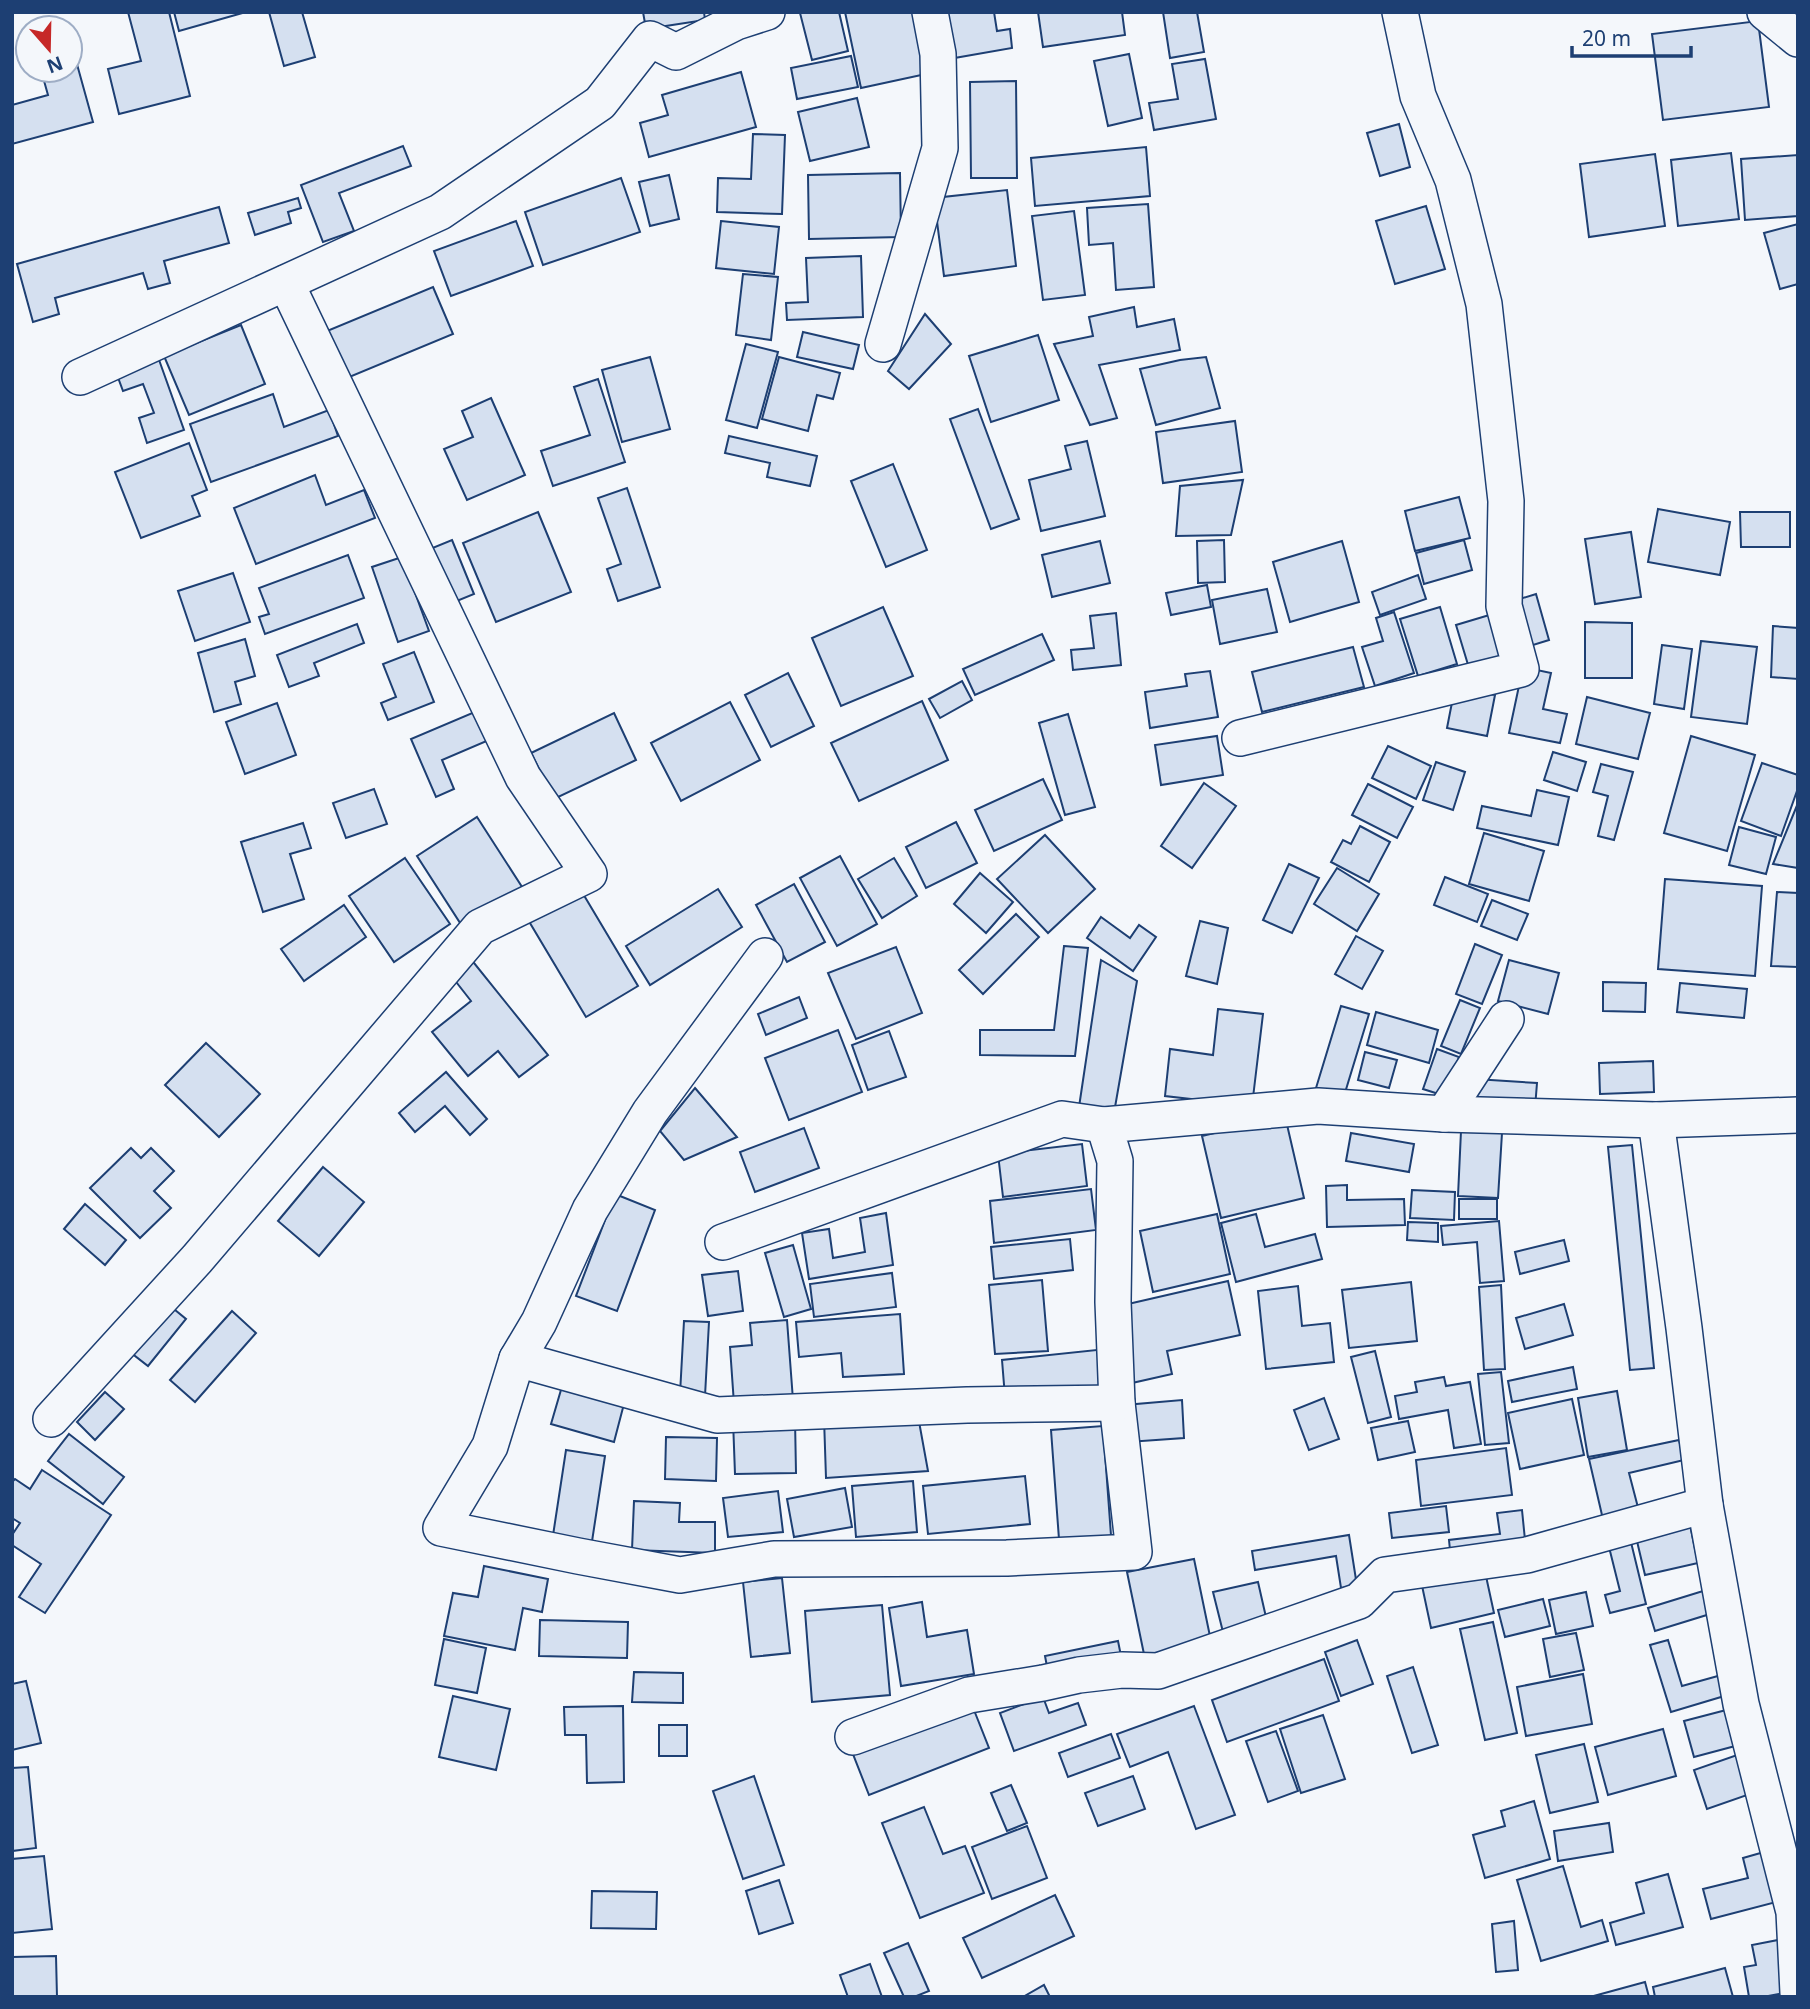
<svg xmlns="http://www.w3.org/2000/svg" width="1810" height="2009" font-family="'Noto Sans',sans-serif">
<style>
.building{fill:#d5e0f0;stroke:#1d3f73;stroke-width:2}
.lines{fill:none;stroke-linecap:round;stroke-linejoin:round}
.street-casing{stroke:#1d3f73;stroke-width:38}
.street{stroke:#f4f7fb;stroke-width:35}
</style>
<rect width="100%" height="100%" fill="#f4f7fb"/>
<!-- building -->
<g class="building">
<polygon points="128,12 169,12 190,96 119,114 108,69 141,61"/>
<polygon points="174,12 246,12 179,31"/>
<polygon points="269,12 302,12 315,57 284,66"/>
<polygon points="643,12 704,12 705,20 646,29"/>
<polygon points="803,12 839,12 848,51 812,60 800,13"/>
<polygon points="845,12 913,12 926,74 861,88"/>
<polygon points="941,12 994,12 997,31 1010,29 1012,48 943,60"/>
<polygon points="1038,12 1122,12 1125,35 1043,47"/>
<polygon points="1163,12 1197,12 1204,52 1170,58"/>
<polygon points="1758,21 1769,107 1663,120 1652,34"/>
<polygon points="70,39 93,122 12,144 12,105 48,95 41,70 70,70"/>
<polygon points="1129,54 1142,118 1108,126 1094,61"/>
<polygon points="851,56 858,87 797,99 791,68"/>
<polygon points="1205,59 1216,119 1154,130 1149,103 1178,99 1172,64"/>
<polygon points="741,72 756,127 649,157 640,123 668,115 662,95"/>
<polygon points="1016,81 1017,178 971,178 970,82"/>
<polygon points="857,98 869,147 810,161 798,112"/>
<polygon points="1399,124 1410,167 1380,176 1367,133"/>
<polygon points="753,134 785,135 782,214 717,212 718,178 751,179"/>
<polygon points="403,146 411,166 339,193 354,231 323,242 301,185"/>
<polygon points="1146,147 1150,196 1035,206 1031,158"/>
<polygon points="1731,153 1739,219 1678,226 1671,160"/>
<polygon points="1655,154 1665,226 1589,237 1580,164"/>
<polygon points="1798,155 1798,216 1745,220 1741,159"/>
<polygon points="900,173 901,237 809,239 808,175"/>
<polygon points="669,175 679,219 650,226 639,182"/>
<polygon points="621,178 640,232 543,265 525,212"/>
<polygon points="1007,190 1016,266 944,276 934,198"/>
<polygon points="298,198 301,208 288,212 291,223 255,235 248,213"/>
<polygon points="1148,204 1154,287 1116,290 1113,243 1089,245 1087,208"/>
<polygon points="1426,206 1445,269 1395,284 1376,221"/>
<polygon points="219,207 229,243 164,261 170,283 148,289 143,273 55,298 59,314 33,322 17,264"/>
<polygon points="1074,211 1085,295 1043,300 1032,216"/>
<polygon points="516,221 533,266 451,296 434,251"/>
<polygon points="721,221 779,227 774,274 716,268"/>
<polygon points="1798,224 1798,284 1780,289 1764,233"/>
<polygon points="861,256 863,317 787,320 786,303 808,302 806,258"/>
<polygon points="743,274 778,277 771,340 736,335"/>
<polygon points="433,287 453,334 347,378 327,331"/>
<polygon points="1134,307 1137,327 1174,319 1180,350 1099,365 1117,418 1090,425 1054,344 1093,336 1089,317"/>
<polygon points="925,314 951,344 909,389 888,371"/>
<polygon points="241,325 265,384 189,415 164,356"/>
<polygon points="803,332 859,345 853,369 797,357"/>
<polygon points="1038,335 1059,400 991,422 969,356"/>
<polygon points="746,344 778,352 757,428 726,420"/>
<polygon points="158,357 184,430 147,443 139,418 154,413 143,384 123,391 116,372"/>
<polygon points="650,357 670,429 622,442 602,370"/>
<polygon points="779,357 840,373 833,399 817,395 808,431 762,419"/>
<polygon points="1206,357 1220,408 1156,425 1140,369 1180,360"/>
<polygon points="598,379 625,462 553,486 541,451 590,435 574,387"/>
<polygon points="273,394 284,427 329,410 338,436 211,482 190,424"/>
<polygon points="491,398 525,475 467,500 444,449 473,437 462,411"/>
<polygon points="978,409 1019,519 991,529 950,419"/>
<polygon points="1235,421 1242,472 1163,483 1156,432"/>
<polygon points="729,436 817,456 810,486 767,477 770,463 725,453"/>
<polygon points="1087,441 1105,516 1041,531 1029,480 1071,469 1065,446"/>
<polygon points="189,443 207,490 192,496 200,516 141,538 115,472"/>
<polygon points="893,464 927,550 886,567 851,481"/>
<polygon points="315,475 326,505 364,490 375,518 256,564 234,508"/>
<polygon points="1243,480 1231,535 1176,536 1180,486"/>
<polygon points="627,488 660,587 618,601 607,569 621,564 598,498"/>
<polygon points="1459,497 1470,538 1415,551 1405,511"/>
<polygon points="1658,509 1730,522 1720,575 1648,562"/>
<polygon points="538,512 571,592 496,622 463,543"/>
<polygon points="1740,512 1790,512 1790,547 1741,547"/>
<polygon points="1631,532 1641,597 1595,604 1585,539"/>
<polygon points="452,540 474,594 452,603 430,549"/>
<polygon points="1224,540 1225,582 1198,583 1197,541"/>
<polygon points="1464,540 1472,570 1424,584 1416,553"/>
<polygon points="1100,541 1110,583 1052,597 1042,555"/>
<polygon points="1342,541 1359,602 1290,622 1273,562"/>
<polygon points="348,555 364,598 265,634 259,617 269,614 259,588"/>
<polygon points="402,557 429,631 398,642 372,567"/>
<polygon points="233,573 250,622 195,641 178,591"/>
<polygon points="1418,575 1426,599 1380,615 1372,592"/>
<polygon points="1207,585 1211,607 1171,615 1166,593"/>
<polygon points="1267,589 1277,632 1220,644 1212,600"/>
<polygon points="1536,594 1549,640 1523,648 1510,602"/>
<polygon points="883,607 913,676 841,706 812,638"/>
<polygon points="1440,607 1457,664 1418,676 1400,619"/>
<polygon points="1394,612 1414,673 1375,686 1362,647 1383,641 1376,618"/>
<polygon points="1116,613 1121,665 1073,670 1071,650 1094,648 1090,616"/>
<polygon points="1496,613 1509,656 1469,668 1456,625"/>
<polygon points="1585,622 1632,623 1632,678 1585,678"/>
<polygon points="357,624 364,643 314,663 319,676 289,687 277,655"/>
<polygon points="1773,626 1798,628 1798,679 1771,677"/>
<polygon points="1042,634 1054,660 975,695 963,669"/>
<polygon points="245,639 255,676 235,682 241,704 214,712 198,653"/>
<polygon points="1701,641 1757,647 1747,724 1691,717"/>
<polygon points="1662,645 1692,649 1684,709 1654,704"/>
<polygon points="1353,647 1364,687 1262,712 1252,672"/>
<polygon points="414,652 434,702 388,720 381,703 396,697 383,664"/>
<polygon points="1523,667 1551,673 1543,709 1567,714 1560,743 1509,733"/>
<polygon points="1210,671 1218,717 1150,728 1145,692 1187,686 1185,674"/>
<polygon points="788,673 814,726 771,747 745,695"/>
<polygon points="962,681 972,700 940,718 929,699"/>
<polygon points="1455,687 1495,695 1487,736 1447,728"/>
<polygon points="1587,697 1650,713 1638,759 1576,744"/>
<polygon points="922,701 948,760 859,801 831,743"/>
<polygon points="730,702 760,760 681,801 651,743"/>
<polygon points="277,703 296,755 245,774 226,722"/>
<polygon points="477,711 489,740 442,760 454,789 436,797 411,739"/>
<polygon points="614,713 636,760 554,799 531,753"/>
<polygon points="1068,714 1095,807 1065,815 1039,723"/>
<polygon points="1217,736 1223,775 1161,785 1155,745"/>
<polygon points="1691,736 1755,755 1727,851 1664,833"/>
<polygon points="1388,746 1431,766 1416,799 1372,778"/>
<polygon points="1553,752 1586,762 1577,791 1544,780"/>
<polygon points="1436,762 1465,772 1453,810 1423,800"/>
<polygon points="1762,763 1798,775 1798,788 1781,836 1741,821"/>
<polygon points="1601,764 1633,772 1614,840 1598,836 1608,796 1593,792"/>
<polygon points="1043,779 1062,820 994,851 975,810"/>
<polygon points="1204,783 1236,806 1192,868 1161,846"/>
<polygon points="1368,784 1413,807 1397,838 1352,815"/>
<polygon points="374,789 387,824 346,838 333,803"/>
<polygon points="1537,790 1569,797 1558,845 1477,828 1482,806 1531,816"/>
<polygon points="1798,803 1798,868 1773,864"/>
<polygon points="477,817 524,890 464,929 417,856"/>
<polygon points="956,822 977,863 926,888 906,847"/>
<polygon points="303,823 311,848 290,854 304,899 263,912 241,842"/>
<polygon points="1360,826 1390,842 1369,882 1331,862 1343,840 1351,844"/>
<polygon points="1739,827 1776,837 1766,874 1729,865"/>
<polygon points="1484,833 1544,851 1529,901 1469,884"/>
<polygon points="1045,835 1095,889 1048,933 997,879"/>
<polygon points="840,856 877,924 837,946 800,878"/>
<polygon points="405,858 450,924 394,962 349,896"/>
<polygon points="894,858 917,896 882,918 858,879"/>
<polygon points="1289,864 1319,878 1292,933 1263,920"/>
<polygon points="1337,868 1379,894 1357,931 1314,904"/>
<polygon points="980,873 1013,902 986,933 954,904"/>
<polygon points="1445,877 1488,894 1477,922 1434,905"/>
<polygon points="1665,879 1762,886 1755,976 1658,969"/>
<polygon points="794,884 825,942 787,962 756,905"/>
<polygon points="579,887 638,986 586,1017 527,918"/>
<polygon points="718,889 742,927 650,985 626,946"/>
<polygon points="1777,892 1798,893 1798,967 1771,966"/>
<polygon points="1492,900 1528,914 1517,940 1481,926"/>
<polygon points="344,905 366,937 304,981 281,949"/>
<polygon points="1016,914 1039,937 983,994 959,970"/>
<polygon points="1101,917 1130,938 1139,925 1156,937 1133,971 1087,938"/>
<polygon points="1200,921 1228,928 1217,984 1186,976"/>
<polygon points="1356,936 1383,951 1362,989 1335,974"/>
<polygon points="1475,944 1502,955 1482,1004 1456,994"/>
<polygon points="1064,946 1088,948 1075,1056 980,1055 980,1030 1054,1030"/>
<polygon points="896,947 922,1013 856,1039 828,973"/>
<polygon points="466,953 548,1055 519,1077 498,1051 468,1076 432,1032 471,1001 446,969"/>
<polygon points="1101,960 1137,981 1114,1113 1079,1107"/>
<polygon points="1509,960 1559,973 1548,1014 1498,1001"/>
<polygon points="1603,982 1646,983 1645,1012 1603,1011"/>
<polygon points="1680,983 1747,989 1744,1018 1677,1012"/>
<polygon points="799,997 807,1018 766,1035 758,1014"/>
<polygon points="1460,1000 1480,1008 1461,1054 1441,1046"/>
<polygon points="1341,1006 1369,1014 1344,1096 1316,1088"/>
<polygon points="1218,1009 1263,1014 1252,1106 1165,1096 1170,1049 1213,1055"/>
<polygon points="1376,1012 1438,1030 1429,1063 1367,1045"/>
<polygon points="838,1030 862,1092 789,1120 765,1058"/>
<polygon points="889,1031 906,1077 868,1090 852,1045"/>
<polygon points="206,1043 260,1094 219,1137 165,1085"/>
<polygon points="1437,1049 1459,1057 1445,1096 1423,1089"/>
<polygon points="1365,1052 1397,1060 1389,1088 1358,1080"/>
<polygon points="1653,1061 1654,1092 1600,1094 1599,1063"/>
<polygon points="446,1072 487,1119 470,1135 445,1106 415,1132 399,1113"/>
<polygon points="1475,1079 1537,1083 1535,1108 1473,1104"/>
<polygon points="695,1088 737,1137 684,1160 660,1131"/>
<polygon points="1285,1116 1304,1198 1221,1218 1202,1136"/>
<polygon points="804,1128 819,1168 755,1192 740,1152"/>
<polygon points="1461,1131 1502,1133 1498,1198 1458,1196"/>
<polygon points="1351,1133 1414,1144 1409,1172 1346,1161"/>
<polygon points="1082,1144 1087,1186 1003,1197 998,1154"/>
<polygon points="1632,1145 1654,1368 1630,1370 1608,1147"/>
<polygon points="131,1148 141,1158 151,1148 174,1171 154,1191 171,1208 140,1238 90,1188"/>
<polygon points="323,1167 364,1202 319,1256 278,1221"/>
<polygon points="1347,1185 1347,1200 1404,1199 1405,1225 1327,1227 1326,1186"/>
<polygon points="1091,1189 1096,1230 994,1243 990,1201"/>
<polygon points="1412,1190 1455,1192 1454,1220 1410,1218"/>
<polygon points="615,1194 655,1210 617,1311 576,1296"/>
<rect x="1459" y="1199" width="38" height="20"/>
<polygon points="85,1204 126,1240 105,1265 64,1229"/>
<polygon points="886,1213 893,1265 809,1279 802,1233 829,1229 833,1258 865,1252 860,1218"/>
<polygon points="1217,1214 1230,1274 1153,1292 1140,1231"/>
<polygon points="1256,1214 1265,1247 1315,1234 1322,1259 1236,1282 1221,1223"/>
<polygon points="1499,1221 1504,1281 1480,1283 1477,1242 1443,1245 1441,1226"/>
<polygon points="1408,1222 1438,1223 1438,1242 1407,1240"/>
<polygon points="1070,1239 1073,1270 994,1279 991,1247"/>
<polygon points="1564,1240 1569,1261 1520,1274 1515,1252"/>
<polygon points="793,1245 811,1309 784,1317 765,1253"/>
<polygon points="738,1271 743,1311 708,1316 702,1275"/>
<polygon points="892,1273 896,1307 814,1317 810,1284"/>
<polygon points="1042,1280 1048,1351 995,1354 989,1285"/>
<polygon points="1228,1281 1240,1335 1167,1351 1172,1374 1132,1383 1115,1307"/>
<polygon points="1411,1282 1417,1341 1349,1348 1342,1290"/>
<polygon points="1501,1285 1505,1369 1484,1370 1479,1287"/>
<polygon points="1298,1286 1302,1326 1330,1323 1334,1362 1266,1369 1258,1291"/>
<polygon points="1564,1304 1573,1335 1525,1349 1516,1318"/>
<polygon points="169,1305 186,1319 148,1366 130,1352"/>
<polygon points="232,1311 256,1333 195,1402 170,1380"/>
<polygon points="900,1314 904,1374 843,1377 841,1353 799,1357 796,1322"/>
<polygon points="787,1320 793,1400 734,1404 730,1347 752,1345 750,1323"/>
<polygon points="684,1321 709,1322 705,1396 680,1394"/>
<polygon points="1106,1349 1111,1386 1005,1397 1002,1360"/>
<polygon points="1375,1351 1391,1417 1368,1423 1351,1357"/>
<polygon points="1573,1367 1577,1389 1512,1402 1508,1381"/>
<polygon points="1501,1372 1509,1443 1485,1445 1478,1374"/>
<polygon points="1444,1377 1446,1386 1470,1382 1481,1444 1454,1448 1448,1410 1399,1419 1395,1396 1417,1392 1415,1382"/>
<polygon points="563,1383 625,1400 614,1442 551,1424"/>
<polygon points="1617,1391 1627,1450 1588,1457 1578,1398"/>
<polygon points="105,1392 124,1409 95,1440 77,1422"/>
<polygon points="1324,1398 1339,1439 1309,1450 1294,1410"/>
<polygon points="1572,1399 1584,1455 1520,1469 1508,1413"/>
<polygon points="1182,1400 1184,1438 1128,1442 1125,1405"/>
<polygon points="918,1416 928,1471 826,1478 824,1418"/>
<polygon points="795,1419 796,1473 735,1474 733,1420"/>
<polygon points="1408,1421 1415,1452 1378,1460 1371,1428"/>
<polygon points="1103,1426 1112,1549 1060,1553 1051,1430"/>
<polygon points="69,1434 124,1477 103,1504 48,1461"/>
<polygon points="666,1437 717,1438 716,1481 665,1479"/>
<polygon points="1679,1440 1684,1460 1629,1473 1641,1519 1605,1528 1589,1459"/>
<polygon points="1506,1448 1512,1495 1421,1506 1416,1460"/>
<polygon points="566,1450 605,1456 591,1548 552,1542"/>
<polygon points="42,1470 111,1515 45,1613 19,1597 41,1564 12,1545 12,1535 20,1523 12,1518 12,1482 15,1479 30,1489"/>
<polygon points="1025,1476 1030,1524 928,1534 923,1486"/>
<polygon points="913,1481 917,1532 856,1537 852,1486"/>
<polygon points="845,1488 852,1527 794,1537 787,1499"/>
<polygon points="778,1491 783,1532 728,1537 723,1498"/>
<polygon points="634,1501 680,1503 679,1522 715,1522 715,1553 632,1550"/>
<polygon points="1446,1506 1449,1532 1392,1538 1389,1513"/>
<polygon points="1522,1510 1526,1550 1451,1560 1449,1540 1500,1534 1497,1513"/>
<polygon points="1690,1525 1698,1563 1645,1575 1636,1537"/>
<polygon points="1629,1534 1646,1604 1610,1613 1605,1595 1620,1591 1607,1539"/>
<polygon points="1349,1535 1357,1586 1341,1588 1336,1556 1255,1570 1252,1551"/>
<polygon points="1194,1559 1212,1646 1145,1659 1127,1572"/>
<polygon points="484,1566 548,1579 542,1612 523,1608 515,1650 444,1636 453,1593 478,1597"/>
<polygon points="1484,1567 1494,1613 1431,1628 1421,1581"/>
<polygon points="782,1578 790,1653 751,1657 743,1582"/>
<polygon points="1258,1582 1268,1626 1224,1636 1213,1592"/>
<polygon points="1703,1591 1710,1614 1655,1631 1648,1608"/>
<polygon points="1586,1592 1593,1626 1556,1634 1549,1600"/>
<polygon points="1543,1599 1550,1626 1505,1637 1498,1610"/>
<polygon points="922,1602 927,1637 967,1630 974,1674 901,1686 889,1608"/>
<polygon points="882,1605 890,1695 812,1702 805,1611"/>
<polygon points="540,1620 628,1622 627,1658 539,1656"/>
<polygon points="1493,1622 1517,1733 1485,1740 1460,1629"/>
<polygon points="1576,1633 1584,1670 1550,1677 1543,1639"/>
<polygon points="444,1639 486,1648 477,1693 435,1685"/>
<polygon points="1357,1640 1373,1684 1341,1696 1325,1652"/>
<polygon points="1668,1640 1682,1686 1725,1674 1731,1694 1671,1712 1650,1645"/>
<polygon points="1118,1641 1122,1661 1049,1677 1045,1656"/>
<polygon points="1324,1659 1339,1701 1227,1742 1212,1700"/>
<polygon points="1413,1667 1438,1745 1412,1753 1387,1676"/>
<polygon points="634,1672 683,1673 683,1703 632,1702"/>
<polygon points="1583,1674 1592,1724 1526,1736 1517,1687"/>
<polygon points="26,1681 41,1743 12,1750 12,1684"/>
<polygon points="453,1696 510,1709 496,1770 439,1757"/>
<polygon points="1043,1697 1049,1713 1078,1703 1086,1725 1014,1751 1000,1713"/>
<polygon points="972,1705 989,1748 869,1795 851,1749"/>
<polygon points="623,1706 624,1782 587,1783 586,1735 565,1735 564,1707"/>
<polygon points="1194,1706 1235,1815 1196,1829 1168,1752 1130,1767 1117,1734"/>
<polygon points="1730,1709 1739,1745 1694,1757 1684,1721"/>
<polygon points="1323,1715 1345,1779 1301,1793 1280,1729"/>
<rect x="659" y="1725" width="28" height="31"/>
<polygon points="1663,1729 1676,1776 1608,1795 1595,1747"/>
<polygon points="1276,1731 1298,1791 1268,1802 1246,1741"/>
<polygon points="1111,1734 1120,1758 1068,1777 1059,1753"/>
<polygon points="1584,1744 1598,1802 1550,1813 1536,1755"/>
<polygon points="1740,1754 1753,1793 1707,1809 1694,1770"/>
<polygon points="28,1767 36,1848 12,1851 12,1768"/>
<polygon points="754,1776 784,1865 743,1879 713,1791"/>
<polygon points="1133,1776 1145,1809 1098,1826 1085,1793"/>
<polygon points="1011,1785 1027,1823 1007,1831 991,1793"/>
<polygon points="1534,1801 1550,1859 1485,1878 1473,1835 1505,1826 1501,1811"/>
<polygon points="924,1807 943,1854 965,1846 984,1893 920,1918 882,1823"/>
<polygon points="1609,1823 1613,1852 1558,1861 1554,1831"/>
<polygon points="1027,1826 1047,1878 992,1899 972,1847"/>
<polygon points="1771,1850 1784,1900 1711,1919 1703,1889 1748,1878 1743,1858"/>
<polygon points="44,1856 52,1929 12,1933 12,1859"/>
<polygon points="1563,1866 1581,1927 1602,1920 1608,1941 1541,1961 1517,1880"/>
<polygon points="1668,1874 1683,1927 1616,1945 1610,1923 1644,1913 1636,1883"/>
<polygon points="779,1880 793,1923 759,1934 746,1891"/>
<polygon points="592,1891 657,1892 656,1929 591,1928"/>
<polygon points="1055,1895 1074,1936 982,1978 963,1938"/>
<polygon points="1514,1921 1518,1970 1496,1972 1492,1924"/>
<polygon points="1778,1940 1789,1992 1763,1997 1749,1997 1744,1967 1756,1965 1752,1945"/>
<polygon points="908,1943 929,1991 914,1997 904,1997 884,1953"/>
<polygon points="56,1956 57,1997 12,1997 12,1957"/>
<polygon points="870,1964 882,1997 848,1997 840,1975"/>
<polygon points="1725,1968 1733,1997 1655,1997 1653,1987"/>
<polygon points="1645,1982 1649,1997 1590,1997"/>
<polygon points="1044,1985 1050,1997 1023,1997"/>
</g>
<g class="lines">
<!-- street casing -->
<g class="street-casing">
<g id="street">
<polyline points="1765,12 1798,39"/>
<polyline points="883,344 940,148 938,54 930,12"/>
<polyline points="80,377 440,212 600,103 650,39 676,52 736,22 767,12"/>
<polyline points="1240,738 1521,669 1504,606 1506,501 1484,304 1453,180 1418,96 1400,12"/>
<polyline points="765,956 650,1112 590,1210 539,1322 517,1359 490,1446 441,1528 578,1556 680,1575 774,1559 1007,1558 1134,1552 1117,1403 1113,1302 1115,1161 1104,1125 1318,1106 1444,1114 1656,1120 1798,1115"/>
<polyline points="1444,1114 1506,1019"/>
<polyline points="1656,1120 1684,1328 1705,1505 1741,1704 1794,1912 1798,1993"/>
<polyline points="723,1242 1062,1119 1104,1125"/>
<polyline points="517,1359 717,1415 967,1405 1117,1403"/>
<polyline points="51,1419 197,1259 480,927 589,874 523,777 286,283"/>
<polyline points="853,1737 969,1695 1043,1683 1079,1675 1122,1670 1158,1671 1359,1601 1385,1575 1527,1555 1705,1505"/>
</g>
</g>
<!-- street -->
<use href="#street" class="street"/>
</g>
<!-- border -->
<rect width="1810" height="2009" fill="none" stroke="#1d3f73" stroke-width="28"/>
<!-- north arrow -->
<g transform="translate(49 49) rotate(160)"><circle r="33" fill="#f4f7fb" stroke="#9eadc5" stroke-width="2"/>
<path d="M0-5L12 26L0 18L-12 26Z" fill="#c62828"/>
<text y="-10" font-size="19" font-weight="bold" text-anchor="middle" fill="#1d3f73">N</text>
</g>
<!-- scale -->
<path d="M1572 46v10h119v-10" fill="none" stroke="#1d3f73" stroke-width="3.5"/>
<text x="1582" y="46" font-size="21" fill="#1d3f73" stroke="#f4f7fb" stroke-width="5" paint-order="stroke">20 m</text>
</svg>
